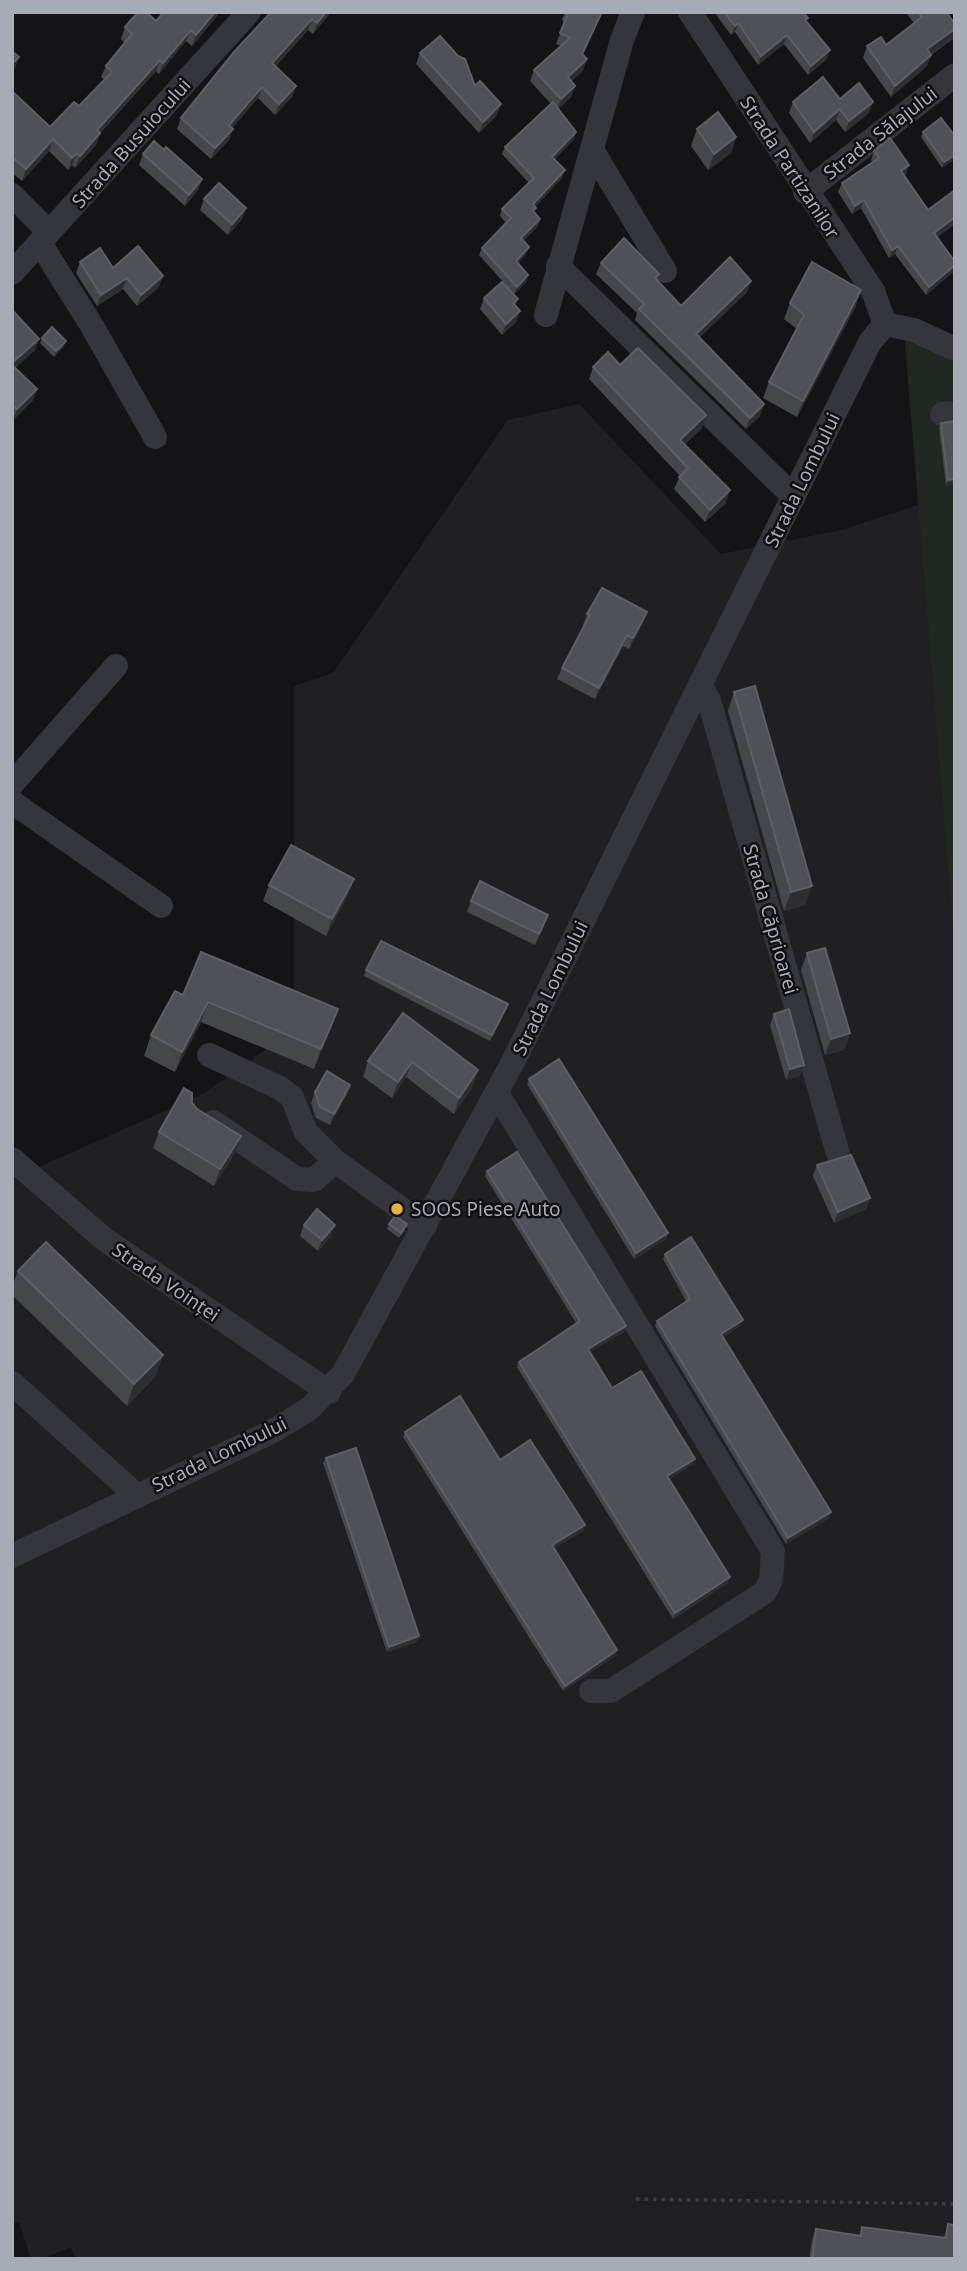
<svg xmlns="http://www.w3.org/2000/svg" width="967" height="2271" font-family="'Noto Sans',sans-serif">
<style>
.built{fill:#202023}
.green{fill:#202821}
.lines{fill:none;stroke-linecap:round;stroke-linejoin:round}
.path{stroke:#3b3d42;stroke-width:3.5;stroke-dasharray:3.5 5;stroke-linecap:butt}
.minor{stroke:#35363b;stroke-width:24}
.wall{fill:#45474b}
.shaded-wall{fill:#2d2e31}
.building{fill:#505156;stroke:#5d5f65;stroke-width:2}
.poi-dot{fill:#e9b138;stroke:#0f0f11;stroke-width:2.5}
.labels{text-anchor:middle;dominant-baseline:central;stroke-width:5;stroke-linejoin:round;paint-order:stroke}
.street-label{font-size:19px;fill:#a6abb5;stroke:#0f0f11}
.poi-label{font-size:19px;fill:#a6abb5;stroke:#0f0f11;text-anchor:start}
</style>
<rect width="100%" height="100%" fill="#141416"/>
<!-- built -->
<polygon class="built" points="579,404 721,554 841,530 955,493 955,2259 76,2259 71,2247 41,2259 31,2259 19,2222 12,2224 12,1179 203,1094 294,1029 294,686 333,673 508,420"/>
<!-- green -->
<polygon class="green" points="904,331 955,361 955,950"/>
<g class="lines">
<!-- path -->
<polyline class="path" points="636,2199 955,2204"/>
<!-- minor -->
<g class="minor">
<polyline points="690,12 873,291 885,324"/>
<polyline points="592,150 665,271"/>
<polyline points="805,192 955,75"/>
<polyline points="12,195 49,232"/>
<polyline points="40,243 92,326 155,437"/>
<polyline points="558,266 794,497"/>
<polyline points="12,273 249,12"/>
<polyline points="546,315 622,40 633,12"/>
<polyline points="885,324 914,330 955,349"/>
<polyline points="942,414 955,413"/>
<polyline points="700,686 709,700 838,1154"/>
<polyline points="12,784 116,666"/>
<polyline points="12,802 161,906"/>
<polyline points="209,1055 280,1088 292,1097 306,1132 335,1161"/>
<polyline points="497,1093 773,1551 771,1580 765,1592 611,1691 591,1691"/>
<polyline points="213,1122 297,1179 314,1180 335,1161 425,1226"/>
<polyline points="12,1159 104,1239 329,1392"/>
<polyline points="12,1383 136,1495"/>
<polyline points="12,1556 273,1431 309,1409 343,1374 514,1060 870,342 885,324"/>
</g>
</g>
<!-- wall -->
<g class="wall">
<polygon points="215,12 219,12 217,16 192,46 186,41 159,74 156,71 100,133 96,145 75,168 72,165 68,170 49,151 22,181 12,173 12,91 50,127 79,106 105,80 101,77 106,66 125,43 121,39 125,27"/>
<polygon points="271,12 331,12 313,34 308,30 276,66 296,86 292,97 275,115 258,98 232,128 229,140 211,159 177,129 181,118"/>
<polygon points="565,12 602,12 583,55 583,71 571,81 575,86 571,97 558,109 576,132 574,139 555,159 562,178 535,207 534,212 538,226 523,241 526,254 518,263 526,282 514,294 479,255 482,248 506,223 500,216 502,209 529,183 502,154 505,147 551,104 530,81 534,70 561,46 556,44 564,24 562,19"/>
<polygon points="714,12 803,12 808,18 806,21 827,59 808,75 784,44 758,65 735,32 731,35"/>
<polygon points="908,12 949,12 948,14 953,39 931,55 927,66 891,97 863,58 867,46 886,45 914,23 907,14"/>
<polygon points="420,53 475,86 497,115 479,133 416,64"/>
<polygon points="840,99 869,113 845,132 836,120 810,143 789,113 793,102"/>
<polygon points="697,129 736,137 731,153 708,170 691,146"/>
<polygon points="923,132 955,136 942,168 921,137"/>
<polygon points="164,150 202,179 198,190 185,206 139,165 143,154"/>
<polygon points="874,151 906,174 904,175 928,210 955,190 955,226 954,225 937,237 953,272 926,295 895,254 889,258 861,208 852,214 838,192 842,183 872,162 871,160"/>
<polygon points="204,199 246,208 242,219 228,235 200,210"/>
<polygon points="80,262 113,268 159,287 137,306 123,289 97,306 76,273"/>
<polygon points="601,263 659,274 657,280 681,306 751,281 747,292 699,338 764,404 760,416 746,429 635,320 637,313 596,274"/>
<polygon points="484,298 518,299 515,306 520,311 516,322 502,335 480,309"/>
<polygon points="790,303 856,306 797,417 763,398 769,382 797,329 784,319"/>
<polygon points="12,312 35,350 15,368 37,389 33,400 13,420"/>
<polygon points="42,338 64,346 54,357 40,343"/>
<polygon points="620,365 702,428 685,444 726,503 705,522 674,489 680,476 589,379 593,367"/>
<polygon points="955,421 955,484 946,486 939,428 941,423"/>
<polygon points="647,612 643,623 629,649 623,646 595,699 557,679 562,668 584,625 583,625 587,614"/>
<polygon points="734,692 805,905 784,911 728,711"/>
<polygon points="269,885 348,895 326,936 263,901"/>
<polygon points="471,901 544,926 535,945 467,912"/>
<polygon points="807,953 850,1033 844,1050 825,1055 801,970"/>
<polygon points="366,970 506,1010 490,1041 364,976"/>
<polygon points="183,995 338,1009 314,1069 201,1022 175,1072 144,1056 151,1035"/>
<polygon points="403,1013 473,1086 454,1114 406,1077 392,1098 363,1077 368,1061"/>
<polygon points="774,1014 800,1076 786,1080 770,1025"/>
<polygon points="529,1079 668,1233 666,1239 634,1259 527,1084"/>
<polygon points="350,1085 346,1096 330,1125 316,1118 311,1103 315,1092"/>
<polygon points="192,1103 235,1153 214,1186 153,1148 159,1132"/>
<polygon points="817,1165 870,1198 866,1209 834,1223 813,1176"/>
<polygon points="487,1171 626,1326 624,1332 589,1352 612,1388 693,1464 669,1479 728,1583 673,1619 517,1367 519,1362 576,1323 485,1176"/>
<polygon points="389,1224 405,1230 399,1238 387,1229"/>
<polygon points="304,1225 331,1236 318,1251 300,1236"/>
<polygon points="665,1254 741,1325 723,1337 829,1518 786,1544 655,1326 657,1321 686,1301 663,1259"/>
<polygon points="18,1271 163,1355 155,1377 127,1406 12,1295 12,1287"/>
<polygon points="405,1432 500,1460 585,1525 583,1531 554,1548 617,1650 615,1656 563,1691 403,1437"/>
<polygon points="326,1458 417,1642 387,1652 323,1463"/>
<polygon points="948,2224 955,2259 809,2259 812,2240 816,2229 859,2236 862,2227 944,2237"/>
</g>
<!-- shaded-wall -->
<g class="shaded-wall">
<polygon points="215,12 219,12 217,16 192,46 196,35"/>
<polygon points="326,12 331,12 313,34 317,23"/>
<polygon points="602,12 598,22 578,65 582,54"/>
<polygon points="312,19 308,30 268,74 272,63"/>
<polygon points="738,23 735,32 731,35 735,26"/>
<polygon points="955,29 953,39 923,60 927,49"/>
<polygon points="191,30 186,41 159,74 163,63"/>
<polygon points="787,35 784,44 758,65 761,56"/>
<polygon points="830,50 827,59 808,75 811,66"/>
<polygon points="931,55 927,66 891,97 895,86"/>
<polygon points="19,57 15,68 12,71 12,64"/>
<polygon points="587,59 583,71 564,88 568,77"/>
<polygon points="160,60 156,71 92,141 97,130"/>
<polygon points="296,86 292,97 275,115 279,104"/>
<polygon points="575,86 571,97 557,110 561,99"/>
<polygon points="262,87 258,98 225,136 229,125"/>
<polygon points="873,102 869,113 845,132 849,121"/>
<polygon points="501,104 497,115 479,133 483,122"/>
<polygon points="840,109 836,120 810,143 814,132"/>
<polygon points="233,129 229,140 211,159 215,148"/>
<polygon points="576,132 574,139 550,164 552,157"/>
<polygon points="100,133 96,145 75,168 80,156"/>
<polygon points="736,137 731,153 708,170 714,154"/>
<polygon points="53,139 49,151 22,181 26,169"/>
<polygon points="77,153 72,165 68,170 72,158"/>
<polygon points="955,155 955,159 942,168 944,162"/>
<polygon points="909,165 906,174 898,179 901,171"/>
<polygon points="565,170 562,178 530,212 533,204"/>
<polygon points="202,179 198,190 185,206 189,195"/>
<polygon points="864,200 861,208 852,214 855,206"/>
<polygon points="246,208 242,219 228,235 232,224"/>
<polygon points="955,217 954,225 931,242 934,233"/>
<polygon points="540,219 538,226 518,245 521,238"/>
<polygon points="898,246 895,254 889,258 892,250"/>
<polygon points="529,247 526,254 514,269 516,261"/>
<polygon points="955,265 953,272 926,295 929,287"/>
<polygon points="528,275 526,282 514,294 517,287"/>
<polygon points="163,276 159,287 137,306 141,295"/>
<polygon points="127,278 123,289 97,306 101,295"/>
<polygon points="751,281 747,292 692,345 696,334"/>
<polygon points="861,290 856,306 797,417 803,401"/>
<polygon points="520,311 516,322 502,335 506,324"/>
<polygon points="39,339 35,350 12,370 12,363"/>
<polygon points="66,341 64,346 54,357 56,351"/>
<polygon points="37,389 33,400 13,420 17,409"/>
<polygon points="764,404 760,416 746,429 750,418"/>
<polygon points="706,415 702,428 676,452 680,440"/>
<polygon points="955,479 955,484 946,486 948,480"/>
<polygon points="730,490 726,503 705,522 710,510"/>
<polygon points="647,612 643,623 629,649 633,638"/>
<polygon points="627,635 623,646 595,699 599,688"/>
<polygon points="354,879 348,895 326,936 332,919"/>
<polygon points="812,886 805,905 784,911 791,892"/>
<polygon points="208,1002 201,1022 175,1072 182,1052"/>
<polygon points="338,1009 314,1069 321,1049"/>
<polygon points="850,1033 844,1050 825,1055 831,1039"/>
<polygon points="412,1062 406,1077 392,1098 398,1082"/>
<polygon points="804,1065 800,1076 786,1080 790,1069"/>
<polygon points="478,1070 473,1086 454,1114 459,1098"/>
<polygon points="350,1085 346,1096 330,1125 334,1114"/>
<polygon points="241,1136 235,1153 214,1186 220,1169"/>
<polygon points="870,1198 866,1209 834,1223 838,1212"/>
<polygon points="335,1225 331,1236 318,1251 322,1240"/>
<polygon points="668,1233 666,1239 634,1259 636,1253"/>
<polygon points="743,1320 741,1325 719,1340 721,1334"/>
<polygon points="626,1326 624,1332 585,1355 588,1349"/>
<polygon points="163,1355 155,1377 127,1406 134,1384"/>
<polygon points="695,1459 693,1464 665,1482 667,1476"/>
<polygon points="831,1512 829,1518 786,1544 788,1538"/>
<polygon points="585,1525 583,1531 550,1551 552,1545"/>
<polygon points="730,1577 728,1583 673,1619 675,1613"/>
<polygon points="419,1636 417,1642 387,1652 389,1647"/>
<polygon points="617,1650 615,1656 563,1691 565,1686"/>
</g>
<!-- building -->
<g class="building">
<polygon points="138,12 146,12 156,21 164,12 215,12 196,35 191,30 163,63 160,60 97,130 100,133 80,156 77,153 72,158 53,139 26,169 12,157 12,91 50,127 74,102 79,106 112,72 106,66 132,34 125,27"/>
<polygon points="271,12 326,12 317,23 312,19 272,63 296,86 279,104 262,87 229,125 233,129 215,148 181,118 234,52"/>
<polygon points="568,12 602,12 582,54 587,59 568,77 575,86 561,99 534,70 570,38 560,33 568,14"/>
<polygon points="724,12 803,12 808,18 805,20 830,50 811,66 787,35 761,56 738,23 735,26"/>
<polygon points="918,12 946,12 955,24 955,29 927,49 931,55 895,86 867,46 881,37 886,45 922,17"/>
<polygon points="440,36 458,56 465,59 475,86 480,81 501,104 483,122 420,53"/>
<polygon points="12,51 19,57 12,64"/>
<polygon points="823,77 840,99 859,83 873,102 849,121 840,109 814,132 793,102"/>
<polygon points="553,102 576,132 552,157 565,170 533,204 536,208 533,211 540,219 521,238 529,247 516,261 528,275 517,287 482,248 511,218 502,209 534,178 505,147"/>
<polygon points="718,112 736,137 714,154 697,129"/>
<polygon points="941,118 955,136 955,155 944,162 923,132"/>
<polygon points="890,138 909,165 901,171 928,210 955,190 955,217 934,233 955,262 955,265 929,287 898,246 892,250 864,200 855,206 842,183 879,158 874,151"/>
<polygon points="154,141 164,150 166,147 202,179 189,195 143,154"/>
<polygon points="219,183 246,208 232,224 204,199"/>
<polygon points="624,238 659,274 655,278 681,306 730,257 751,281 696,334 764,404 750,418 639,309 644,304 601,263"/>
<polygon points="138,246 163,276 141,295 127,278 101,295 80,262 100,248 113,268"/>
<polygon points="812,262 861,290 803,401 769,382 804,315 790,303"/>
<polygon points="502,282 518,299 513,303 520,311 506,324 484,298"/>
<polygon points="13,311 39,339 12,363 12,312"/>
<polygon points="52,327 66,341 56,351 42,338"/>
<polygon points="638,348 706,415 680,440 730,490 710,510 679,477 688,468 593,367 608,352 620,365"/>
<polygon points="12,365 37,389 17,409 12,405"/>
<polygon points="955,421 955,479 948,480 941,423"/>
<polygon points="602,588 647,612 633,638 627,635 599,688 562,668 590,615 587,614"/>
<polygon points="755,686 812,886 791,892 734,692"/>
<polygon points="291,845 354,879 332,919 269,885"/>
<polygon points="480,881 548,915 539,934 471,901"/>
<polygon points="381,941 508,1004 492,1035 366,970"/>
<polygon points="825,948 850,1033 831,1039 807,953"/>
<polygon points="201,952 338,1009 321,1049 208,1002 182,1052 151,1035 175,991 183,995"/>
<polygon points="789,1009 804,1065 790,1069 774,1014"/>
<polygon points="403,1013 478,1070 459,1098 412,1062 398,1082 368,1061"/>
<polygon points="559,1059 668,1233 636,1253 529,1079"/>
<polygon points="327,1071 350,1085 334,1114 320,1107 315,1092"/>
<polygon points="184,1088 192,1093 192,1103 197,1109 241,1136 220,1169 159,1132"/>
<polygon points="517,1152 626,1326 588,1349 612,1388 641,1371 695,1459 667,1476 730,1577 675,1613 519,1362 580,1321 487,1171"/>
<polygon points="851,1155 870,1198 838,1212 817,1165"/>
<polygon points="317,1209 335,1225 322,1240 304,1225"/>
<polygon points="395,1216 407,1224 401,1233 389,1224"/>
<polygon points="691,1237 743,1320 721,1334 831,1512 788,1538 657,1321 690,1299 665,1254"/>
<polygon points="46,1242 163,1355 134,1384 18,1271"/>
<polygon points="460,1396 500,1460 530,1440 585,1525 552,1545 617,1650 565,1686 405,1432"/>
<polygon points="356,1448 419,1636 389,1647 326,1458"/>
<polygon points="948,2224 955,2225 955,2259 812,2259 816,2229 861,2236 862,2227 946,2238"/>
</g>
<!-- markers -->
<circle class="poi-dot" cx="397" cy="1209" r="7"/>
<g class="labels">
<!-- street labels -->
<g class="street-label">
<text transform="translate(880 133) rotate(-38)">Strada Sălajului</text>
<text transform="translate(131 143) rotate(-48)">Strada Busuiocului</text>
<text transform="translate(790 167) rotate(57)">Strada Partizanilor</text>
<text transform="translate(802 480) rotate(-64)">Strada Lombului</text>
<text transform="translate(771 919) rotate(74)">Strada Căprioarei</text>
<text transform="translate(550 988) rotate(-64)">Strada Lombului</text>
<text transform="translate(166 1282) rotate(34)">Strada Voinței</text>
<text transform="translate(219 1454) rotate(-26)">Strada Lombului</text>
</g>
<!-- poi labels -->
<g class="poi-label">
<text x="411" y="1209">SOOS Piese Auto</text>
</g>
</g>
<!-- border -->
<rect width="967" height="2271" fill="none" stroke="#a6abb5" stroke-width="28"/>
</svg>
